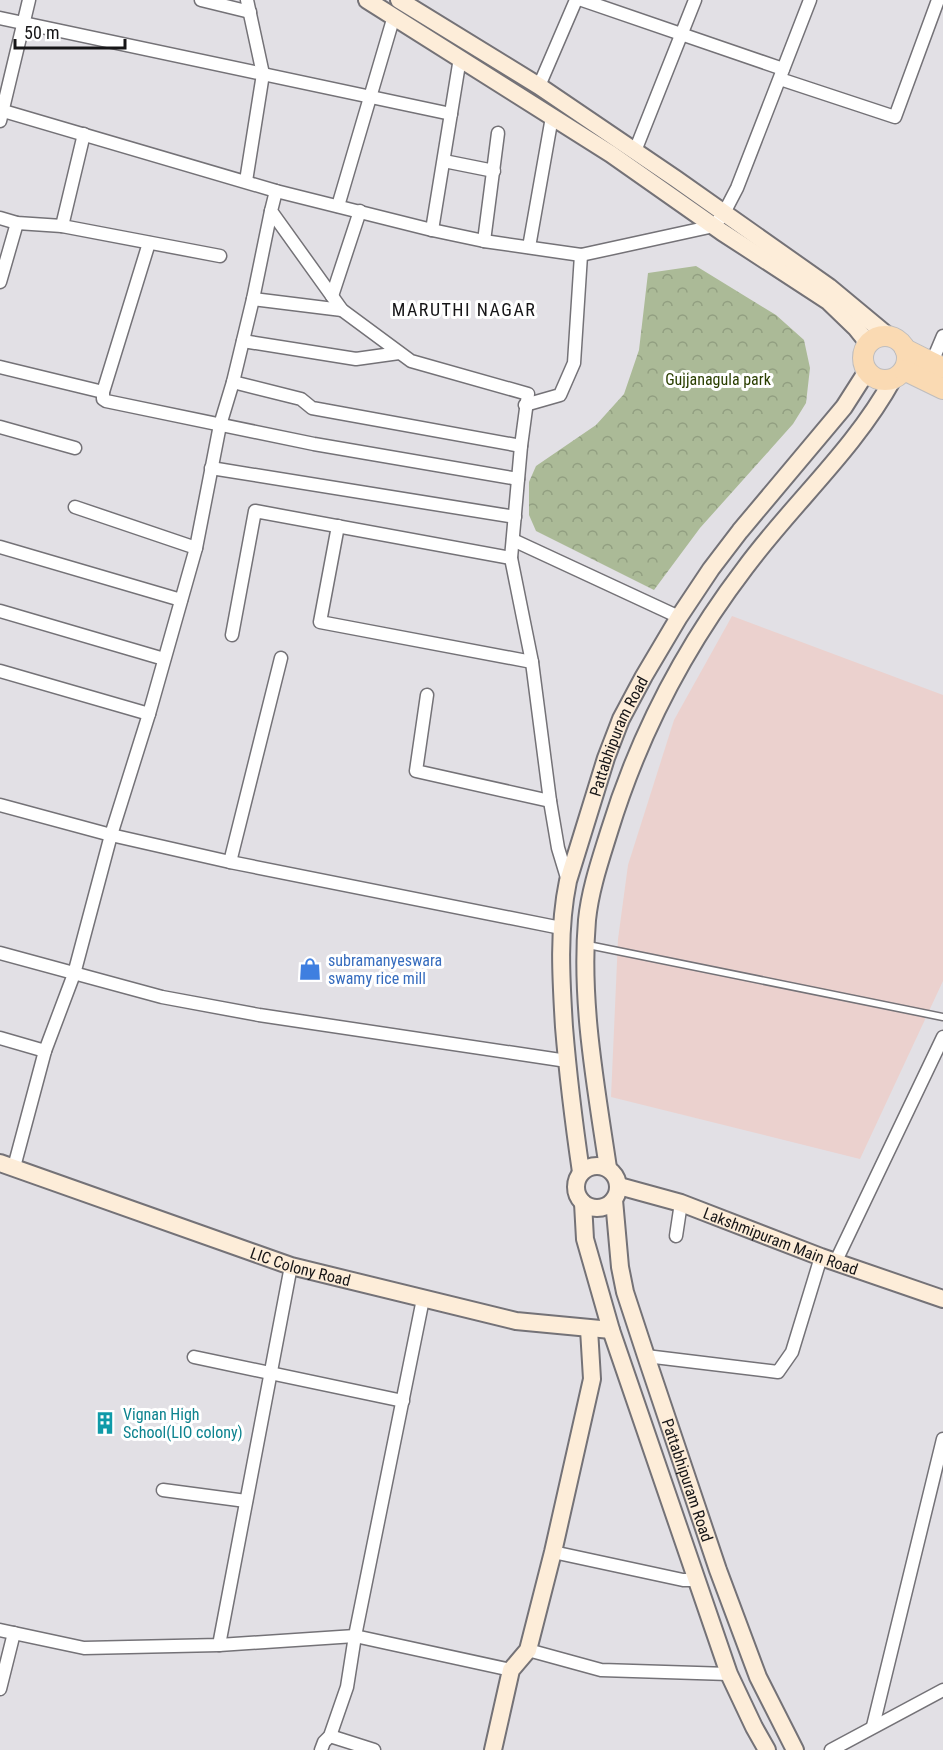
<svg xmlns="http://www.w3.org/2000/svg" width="943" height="1750" font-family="'Roboto Condensed',sans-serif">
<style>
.education{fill:#ebd1ce}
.park{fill:url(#park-crowns)}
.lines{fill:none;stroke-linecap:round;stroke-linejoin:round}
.lane-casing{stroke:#747277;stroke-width:9}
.street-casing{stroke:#747277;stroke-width:15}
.secondary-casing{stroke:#747277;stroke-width:20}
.primary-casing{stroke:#bebdbe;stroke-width:22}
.lane{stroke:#fff;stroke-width:6}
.street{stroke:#fff;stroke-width:12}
.secondary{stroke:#fdedd9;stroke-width:16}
.primary{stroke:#fadab3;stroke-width:20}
.labels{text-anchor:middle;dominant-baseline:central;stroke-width:6;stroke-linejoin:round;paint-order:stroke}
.park-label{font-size:16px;fill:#2b3f01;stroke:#fff}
.street-label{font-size:16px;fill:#161517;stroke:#fff}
.shop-label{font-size:16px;fill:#366cbe;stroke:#fff;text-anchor:start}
.culture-label{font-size:16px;fill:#0d838f;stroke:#fff;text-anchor:start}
.neighbourhood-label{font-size:18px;letter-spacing:1.5px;fill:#161517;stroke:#fff}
</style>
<defs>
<pattern id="park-crowns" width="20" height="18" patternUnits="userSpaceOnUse" patternTransform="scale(1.5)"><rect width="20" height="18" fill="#abba97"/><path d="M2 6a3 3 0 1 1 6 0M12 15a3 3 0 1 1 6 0" fill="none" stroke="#929f81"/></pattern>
</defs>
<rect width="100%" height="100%" fill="#e2e0e5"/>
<!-- education -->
<polygon class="education" points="732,616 943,695 943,981 860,1159 611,1097 618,939 628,865 674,720"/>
<!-- park -->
<polygon class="park" points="696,266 776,315 804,340 810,368 806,403 793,424 700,528 654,590 536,531 529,515 529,482 536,466 596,425 624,394 639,350 648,273"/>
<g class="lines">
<!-- lane casing -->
<g class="lane-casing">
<polyline id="lane" points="588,945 943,1017"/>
</g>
<!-- street casing -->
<g class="street-casing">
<g id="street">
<polyline points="201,0 250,12"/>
<polyline points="582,0 783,69"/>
<polyline points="0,18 451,114"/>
<polyline points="780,79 895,117 938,0"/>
<polyline points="539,86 576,0"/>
<polyline points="0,110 276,191 432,230 484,241 581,255 714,226 724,213 737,188 810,0"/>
<polyline points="0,121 29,0"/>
<polyline points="635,151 695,0"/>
<polyline points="444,161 494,171"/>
<polyline points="246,181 263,74 247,0"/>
<polyline points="276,191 271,211 342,310 411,361 528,394 521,446 511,558 532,662 550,801 558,848 568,881"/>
<polyline points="338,206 394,16"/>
<polyline points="0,218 17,223 62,226 220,256"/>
<polyline points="62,226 84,134"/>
<polyline points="432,230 460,58"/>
<polyline points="484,241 498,133"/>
<polyline points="149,243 103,392 103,399 106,401 314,444 518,479"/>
<polyline points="529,247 552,117"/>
<polyline points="0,282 17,223"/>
<polyline points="332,296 360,211"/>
<polyline points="253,299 342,310"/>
<polyline points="243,341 356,359 399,353"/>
<polyline points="932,362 943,336"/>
<polyline points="0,367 103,392"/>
<polyline points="233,382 301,399 312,408 521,446"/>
<polyline points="525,405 560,395 574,363 581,255"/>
<polyline points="0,427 75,448"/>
<polyline points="211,468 515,517"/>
<polyline points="75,507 196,548"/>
<polyline points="338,526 320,622 532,662"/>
<polyline points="513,540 679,617"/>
<polyline points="0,547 181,600"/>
<polyline points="0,611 164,659"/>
<polyline points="232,635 255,511 511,558"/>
<polyline points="0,671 149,714"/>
<polyline points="427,695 416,771 550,801"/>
<polyline points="0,805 111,835 230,862 561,928"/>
<polyline points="230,862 281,658"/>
<polyline points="0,953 162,997 259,1015 567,1061"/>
<polyline points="0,1038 45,1051"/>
<polyline points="14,1167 45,1051 74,974 111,835 149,714 196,548 220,425 233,382 253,299 271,211"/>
<polyline points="676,1236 681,1203"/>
<polyline points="835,1263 943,1037"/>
<polyline points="646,1356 778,1372 792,1352 821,1257"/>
<polyline points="194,1357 403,1401"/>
<polyline points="163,1490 246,1501"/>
<polyline points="553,1552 683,1580 697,1580"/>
<polyline points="0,1630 84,1648 219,1645 355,1636 511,1670"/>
<polyline points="219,1645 291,1266"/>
<polyline points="528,1650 601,1670 729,1674"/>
<polyline points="0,1689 14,1633"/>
<polyline points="873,1726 943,1439"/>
<polyline points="330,1736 374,1750"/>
<polyline points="321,1750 324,1742 330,1736 347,1687 355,1636 423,1299"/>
<polyline points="831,1750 943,1690"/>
</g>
</g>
<!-- secondary casing -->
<g class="secondary-casing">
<g id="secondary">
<polyline points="367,0 611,154 722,232 828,301 856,328 868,343"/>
<polyline points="399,0 539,86 676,179 829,287 888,336"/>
<path id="s1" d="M0 1163 291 1266 516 1321 611 1330"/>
<circle cx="597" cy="1187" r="21"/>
<path d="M608 1168C596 1087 580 1003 587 920 590 890 600 861 609 832 638 737 684 648 745 568 793 503 854 450 893 379"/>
<path id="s2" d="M581 1172C574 1124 568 1076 564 1027 561 978 558 929 568 881L606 758 621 719 644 676 679 617 711 569 740 531 844 407 867 371"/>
<path id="s3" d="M619 1186 681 1203 821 1257 943 1299"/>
<path id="s4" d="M614 1200 620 1267 625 1292 646 1356 718 1570 758 1677 795 1750"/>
<polyline points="583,1203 585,1239 611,1330 729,1674 754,1727 767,1750"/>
<polyline points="493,1750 511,1670 528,1650 553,1552 592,1379 589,1329"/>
</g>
</g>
<!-- primary casing -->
<g class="primary-casing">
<g id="primary">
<circle cx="885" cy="358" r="22"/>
<polyline points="905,349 943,368"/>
<polyline points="904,370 943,389"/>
</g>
</g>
<!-- lane -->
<use href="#lane" class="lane"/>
<!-- street -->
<use href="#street" class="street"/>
<!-- secondary -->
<use href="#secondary" class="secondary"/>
<!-- primary -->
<use href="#primary" class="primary"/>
</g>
<!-- icons -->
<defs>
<g id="shop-bare" transform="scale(1.8)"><path d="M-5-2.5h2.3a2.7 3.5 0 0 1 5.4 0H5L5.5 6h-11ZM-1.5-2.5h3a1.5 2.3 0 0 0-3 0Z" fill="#3f7fe0" stroke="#fff" stroke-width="2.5" paint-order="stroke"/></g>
<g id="building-bare" transform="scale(1.8)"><path d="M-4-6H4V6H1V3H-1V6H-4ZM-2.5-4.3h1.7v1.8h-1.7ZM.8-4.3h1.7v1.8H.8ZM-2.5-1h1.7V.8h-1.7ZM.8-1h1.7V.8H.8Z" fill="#0f9aa8" stroke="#fff" stroke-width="2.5" paint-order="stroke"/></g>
</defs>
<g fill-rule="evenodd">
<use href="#shop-bare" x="310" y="969"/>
<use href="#building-bare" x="105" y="1423"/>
</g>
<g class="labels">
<!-- park labels -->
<g class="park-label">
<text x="718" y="379">Gujjanagula park</text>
</g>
<!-- street labels -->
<g class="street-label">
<text stroke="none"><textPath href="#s2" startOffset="446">Pattabhipuram Road</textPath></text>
<text stroke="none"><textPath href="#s3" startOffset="171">Lakshmipuram Main Road</textPath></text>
<text stroke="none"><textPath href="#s1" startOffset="318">LIC Colony Road</textPath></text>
<text stroke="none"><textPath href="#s4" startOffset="291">Pattabhipuram Road</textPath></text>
</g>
<!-- shop labels -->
<g class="shop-label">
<text x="328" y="960">subramanyeswara<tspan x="328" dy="18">swamy rice mill</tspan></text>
</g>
<!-- culture labels -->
<g class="culture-label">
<text x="123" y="1414">Vignan High<tspan x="123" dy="18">School(LIO colony)</tspan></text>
</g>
<!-- neighbourhood labels -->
<g class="neighbourhood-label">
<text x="464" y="309">MARUTHI NAGAR</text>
</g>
</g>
<!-- scale -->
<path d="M15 39v9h110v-9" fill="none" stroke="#161517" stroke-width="3"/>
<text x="24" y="39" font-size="18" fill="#161517" stroke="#ffffff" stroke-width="4.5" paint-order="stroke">50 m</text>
</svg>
